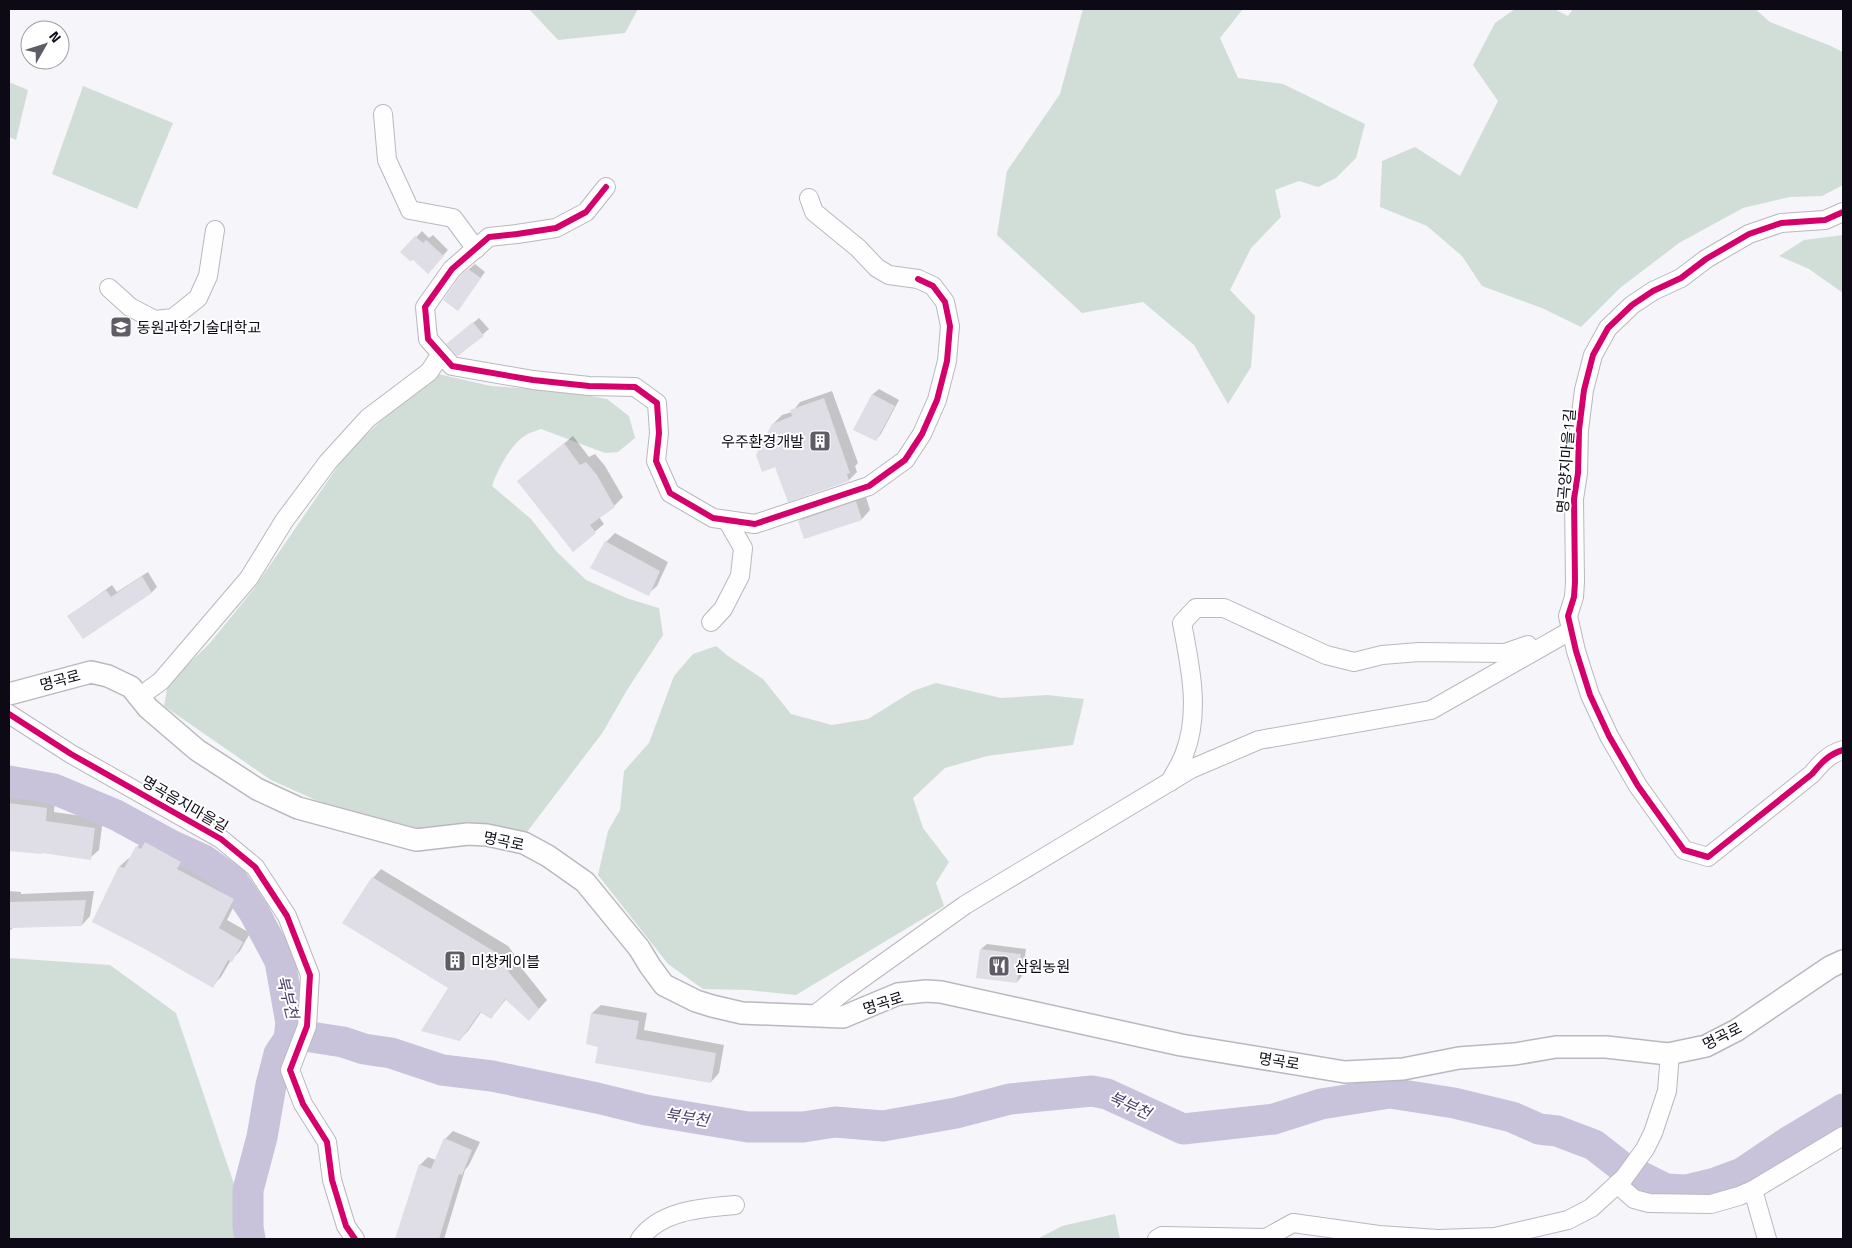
<svg xmlns="http://www.w3.org/2000/svg" width="1852" height="1248" font-family="'Titillium Web','Noto Sans KR',sans-serif">
<style>
.green{fill:#d1ded7}
.shadow{fill:#0003}
.lines{fill:none;stroke-linecap:round;stroke-linejoin:round}
.river{stroke:#c8c3da;stroke-width:31}
.building{fill:#dfdde5}
.minor-casing{stroke:#bab8bf;stroke-width:20}
.major-casing{stroke:#bab8bf;stroke-width:24}
.minor{stroke:#fefefe;stroke-width:18}
.major{stroke:#fefefe;stroke-width:21}
.cycleway-casing{stroke:#fff;stroke-width:9}
.cycleway{stroke:#d6006c;stroke-width:6}
.labels{text-anchor:middle;dominant-baseline:central;stroke-width:4;stroke-linejoin:round;paint-order:stroke}
.poi-label{font-size:15px;fill:#0d0a15;stroke:#fff;text-anchor:start}
.street-label{font-size:15px;fill:#0d0a15;stroke:#fff}
.water-label{font-size:16px;font-style:italic;fill:#4c3f6b;stroke:#fff}
</style>
<rect width="100%" height="100%" fill="#f6f5f9"/>
<!-- green -->
<g class="green">
<polygon points="529,9 638,9 625,33 558,40"/>
<polygon points="1083,9 1243,9 1220,38 1238,78 1283,84 1365,124 1356,158 1336,178 1318,187 1299,181 1275,190 1281,217 1251,248 1230,290 1255,316 1251,367 1228,404 1194,345 1143,302 1082,313 997,235 1007,171 1060,94"/>
<polygon points="1515,9 1554,9 1568,16 1573,9 1755,9 1770,22 1831,46 1843,52 1843,185 1822,196 1790,197 1743,208 1679,243 1620,288 1581,327 1542,308 1482,286 1462,256 1427,226 1380,207 1382,161 1415,147 1460,176 1498,101 1473,65 1495,23"/>
<polygon points="9,82 28,90 16,140 9,137"/>
<polygon points="83,86 173,123 137,209 52,174"/>
<polygon points="1843,235 1843,293 1809,269 1779,256 1804,240"/>
<path d="M438 374 491 386 563 391 607 399 629 416 635 438 618 452 605 453 541 429C537 431 530 432 526 435 510 445 498 469 492 486L531 519 556 551 586 580 629 599 659 608 663 635 627 690 603 732 527 832 494 825H453L420 829 331 807 271 780 164 706 168 684 210 643 253 590 347 453 404 399Z"/>
<polygon points="716,646 728,656 763,679 791,714 832,725 868,719 913,691 936,683 1001,698 1047,695 1084,699 1073,745 987,756 945,768 913,798 923,828 949,862 936,883 944,906 796,995 748,990 703,989 668,964 598,875 608,831 620,810 624,771 649,743 674,676 693,654"/>
<polygon points="9,958 110,965 176,1013 235,1187 243,1239 9,1239"/>
<polygon points="1115,1214 1120,1239 1037,1239 1062,1226"/>
</g>
<!-- shadow -->
<g class="shadow">
<polygon points="422,231 429,238 433,235 448,250 428,272 413,258 402,252"/>
<polygon points="475,264 485,272 458,309 467,271"/>
<polygon points="479,318 489,329 459,355 448,344"/>
<polygon points="879,389 899,400 881,434 876,440 855,429 873,394"/>
<polygon points="832,391 858,463 855,466 857,472 849,480 773,424 782,415 792,412 800,402"/>
<polygon points="573,436 589,457 595,454 605,466 623,497 614,506 599,517 604,524 573,550 519,481"/>
<polygon points="865,494 870,510 862,519 805,538 799,521 808,513"/>
<polygon points="615,533 668,562 657,586 648,594 606,542"/>
<polygon points="148,572 157,587 152,592 83,637 69,616 112,585 117,592"/>
<polygon points="9,794 55,800 54,812 103,819 99,850 90,858 43,852 41,853 9,849"/>
<polygon points="154,834 188,853 184,860 242,890 227,920 250,933 240,951 231,960 221,977 212,986 146,948 93,921 120,866 129,858 131,859 137,847 146,838 149,840"/>
<polygon points="381,869 508,946 518,959 516,961 547,1000 537,1011 507,998 491,1018 482,1011 468,1031 459,1040 450,987 373,878"/>
<polygon points="9,891 21,892 21,894 94,891 90,916 82,925 14,927 9,931"/>
<polygon points="987,944 1026,949 1022,976 1017,982 981,949"/>
<polygon points="601,1005 647,1013 644,1030 724,1045 719,1073 711,1082 599,1046 587,1043 592,1013"/>
<polygon points="453,1131 480,1142 469,1165 465,1170 444,1239 397,1239 420,1165 428,1157 436,1160 445,1139"/>
</g>
<g class="lines">
<!-- river -->
<g class="river">
<polyline points="9,781 54,789 116,815 171,845 204,860 233,881 254,912 280,961 291,1023 289,1039 279,1054 271,1085 262,1137 248,1190 248,1227 250,1239"/>
<polyline points="291,1023 311,1037 343,1042 364,1049 391,1053 442,1070 492,1076 597,1098 646,1110 748,1127 803,1127 835,1122 883,1126 956,1113 1010,1099 1092,1091 1107,1094 1183,1129 1274,1119 1321,1104 1390,1093 1454,1103 1512,1117 1539,1129 1557,1131 1594,1145 1622,1167 1666,1189 1686,1190 1715,1183 1742,1173 1785,1144 1843,1109"/>
</g>
</g>
<!-- building -->
<g class="building">
<polygon points="415,236 423,243 426,240 444,256 428,274 413,260 410,261 400,252"/>
<polygon points="468,269 481,278 458,311 443,300 460,276"/>
<polygon points="473,322 484,336 457,356 446,344"/>
<polygon points="872,394 895,406 876,441 853,430"/>
<polygon points="824,398 850,473 847,474 849,481 788,502 775,467 762,472 756,455 772,424 792,416 790,410"/>
<polygon points="564,443 580,465 586,462 597,475 615,507 590,525 596,533 573,552 517,481"/>
<polygon points="856,501 862,520 804,539 798,521"/>
<polygon points="605,541 660,571 649,596 590,568"/>
<polygon points="142,576 152,593 83,639 67,616 106,590 111,597"/>
<polygon points="9,803 47,808 46,821 95,828 91,860 42,853 42,854 9,851"/>
<polygon points="145,842 181,862 177,869 234,899 219,928 243,942 232,962 228,960 213,988 145,949 92,922 119,866 124,868 136,846 141,849"/>
<polygon points="372,877 500,955 510,968 508,971 539,1009 529,1021 505,999 491,1019 480,1012 460,1041 421,1031 448,988 342,923"/>
<polygon points="86,900 82,926 9,928 9,902"/>
<polygon points="980,949 1021,954 1017,983 976,978"/>
<polygon points="591,1013 639,1021 636,1039 716,1053 711,1083 595,1063 598,1047 586,1044"/>
<polygon points="444,1138 472,1150 462,1175 459,1174 439,1239 395,1239 419,1164 431,1169"/>
</g>
<g class="lines">
<!-- minor casing -->
<g class="minor-casing">
<g id="minor">
<polyline points="383,114 387,160 410,210 453,218 476,249"/>
<polyline points="606,187 586,212 556,228 517,234 489,237 452,269 425,307 428,339 452,366 533,380 589,386 635,387 657,403 659,433 656,461 670,493 713,518 755,524 869,486 905,460 922,434 937,400 947,361 950,326 945,302 933,286 918,279 889,275 877,268 858,248 814,212 809,198"/>
<path d="M1843 212 1825 220 1781 223 1749 234 1706 259 1681 278 1653 291 1632 305 1608 328 1593 355 1584 390 1579 430 1578 473 1574 499 1575 582 1574 597 1568 616 1576 651 1590 695 1609 736 1638 786 1684 850 1708 857 1812 774C1821 763 1829 754 1843 750"/>
<polyline points="109,288 130,307 155,320 173,318 198,298 208,276 215,230"/>
<polyline points="711,622 723,609 740,576 743,548 727,520"/>
<polyline points="139,697 161,681 249,578 284,521 328,462 368,418 429,372 441,354"/>
<polyline points="9,714 71,754 221,839 255,867 287,916 310,975 307,1026 290,1070 303,1104 327,1142 332,1180 346,1226 355,1239"/>
<path d="M1170 782C1174 774 1180 765 1184 755 1201 712 1190 666 1182 623L1196 608H1224L1326 655 1354 662 1382 655 1419 652 1505 653 1528 645"/>
<polyline points="812,1017 846,990 965,905 1191,769 1259,740 1431,710 1570,631"/>
<polyline points="1617,1184 1634,1199 1649,1203 1711,1204 1739,1196 1753,1190 1843,1136"/>
<polyline points="1753,1190 1767,1239"/>
<path d="M640 1239C661 1210 702 1208 735 1205"/>
<polyline points="1157,1239 1162,1236 1266,1238 1293,1223 1379,1235 1438,1239 1495,1237 1568,1220 1591,1208 1624,1178 1645,1149 1653,1133 1667,1091 1670,1054"/>
</g>
</g>
<!-- major casing -->
<g class="major-casing">
<polyline id="major" points="9,694 91,672 108,676 131,687 148,708 197,750 257,789 298,808 416,840 468,834 487,835 524,843 548,856 585,882 639,948 650,966 664,985 696,1001 712,1006 742,1013 843,1017 898,994 926,991 941,992 1181,1045 1345,1072 1403,1069 1459,1058 1515,1054 1556,1047 1606,1047 1668,1054 1706,1046 1737,1030 1830,967 1843,961"/>
</g>
<!-- minor -->
<use href="#minor" class="minor"/>
<!-- major -->
<use href="#major" class="major"/>
<!-- cycleway casing -->
<g class="cycleway-casing">
<g id="cycleway">
<polyline points="606,187 586,212 556,228 517,234 489,237 452,269 425,307 428,339 452,366 533,380 589,386 635,387 657,403 659,433 656,461 670,493 713,518 755,524 869,486 905,460 922,434 937,400 947,361 950,326 945,302 933,286 918,279"/>
<path d="M1843 212 1825 220 1781 223 1749 234 1706 259 1681 278 1653 291 1632 305 1608 328 1593 355 1584 390 1579 430 1578 473 1574 499 1575 582 1574 597 1568 616 1576 651 1590 695 1609 736 1638 786 1684 850 1708 857 1812 774C1821 763 1829 754 1843 750"/>
<polyline points="9,714 71,754 221,839 255,867 287,916 310,975 307,1026 290,1070 303,1104 327,1142 332,1180 346,1226 355,1239"/>
</g>
</g>
<!-- cycleway -->
<use href="#cycleway" class="cycleway"/>
</g>
<!-- icons -->
<defs>
<g id="university-square" transform="scale(1.125)"><rect x="-9" y="-9" width="18" height="18" rx="4" fill="#5f5c65" stroke="#fff"/><path d="M0-5L7-2L0 1L-7-2ZM-4 1L0 2.5L4 1V4Q0 6-4 4Z" fill="#fff"/></g>
<g id="building-square" transform="scale(1.125)"><rect x="-9" y="-9" width="18" height="18" rx="4" fill="#5f5c65" stroke="#fff"/><path d="M-4-6H4V6H1V3H-1V6H-4ZM-2.5-4.3h1.7v1.8h-1.7ZM.8-4.3h1.7v1.8H.8ZM-2.5-1h1.7V.8h-1.7ZM.8-1h1.7V.8H.8Z" fill="#fff"/></g>
<g id="restaurant-square" transform="scale(1.125)"><rect x="-9" y="-9" width="18" height="18" rx="4" fill="#5f5c65" stroke="#fff"/><path d="M-5-6h1v4h1v-4h1v4h1v-4h1v5L-1.5 .5V6h-2V.5L-5-1ZM5-6V6H3V1.5H1.5Q1.5-4 5-6Z" fill="#fff"/></g>
</defs>
<g fill-rule="evenodd">
<use href="#university-square" x="121" y="327"/>
<use href="#building-square" x="820" y="441"/>
<use href="#building-square" x="455" y="961"/>
<use href="#restaurant-square" x="999" y="966"/>
</g>
<g class="labels">
<!-- poi labels -->
<g class="poi-label">
<text x="137" y="327">동원과학기술대학교</text>
<text x="804" y="441" text-anchor="end">우주환경개발</text>
<text x="471" y="961">미창케이블</text>
<text x="1015" y="966">삼원농원</text>
</g>
<!-- street labels -->
<g class="street-label">
<text transform="translate(1566 461) rotate(-86)">명곡양지마을1길</text>
<text transform="translate(60 680) rotate(-15)">명곡로</text>
<text transform="translate(185 804) rotate(30)">명곡음지마을길</text>
<text transform="translate(504 841) rotate(12)">명곡로</text>
<text transform="translate(883 1003) rotate(-18)">명곡로</text>
<text transform="translate(1722 1036) rotate(-27)">명곡로</text>
<text transform="translate(1279 1061) rotate(9)">명곡로</text>
</g>
<!-- water labels -->
<g class="water-label">
<text transform="translate(288 997) rotate(76)">북부천</text>
<text transform="translate(1130 1105) rotate(24)">북부천</text>
<text transform="translate(687 1117) rotate(9)">북부천</text>
</g>
</g>
<!-- border -->
<rect width="1852" height="1248" fill="none" stroke="#0d0a15" stroke-width="20"/>
<!-- north arrow -->
<g transform="translate(45 45) rotate(51)"><circle r="24" fill="#ffffff" stroke="#9e9da1"/>
<path d="M0-4L9 19L0 12L-9 19Z" fill="#5f5c65"/>
<text y="-8" font-size="14" font-weight="bold" text-anchor="middle" fill="#0d0a15">N</text>
</g>
</svg>
